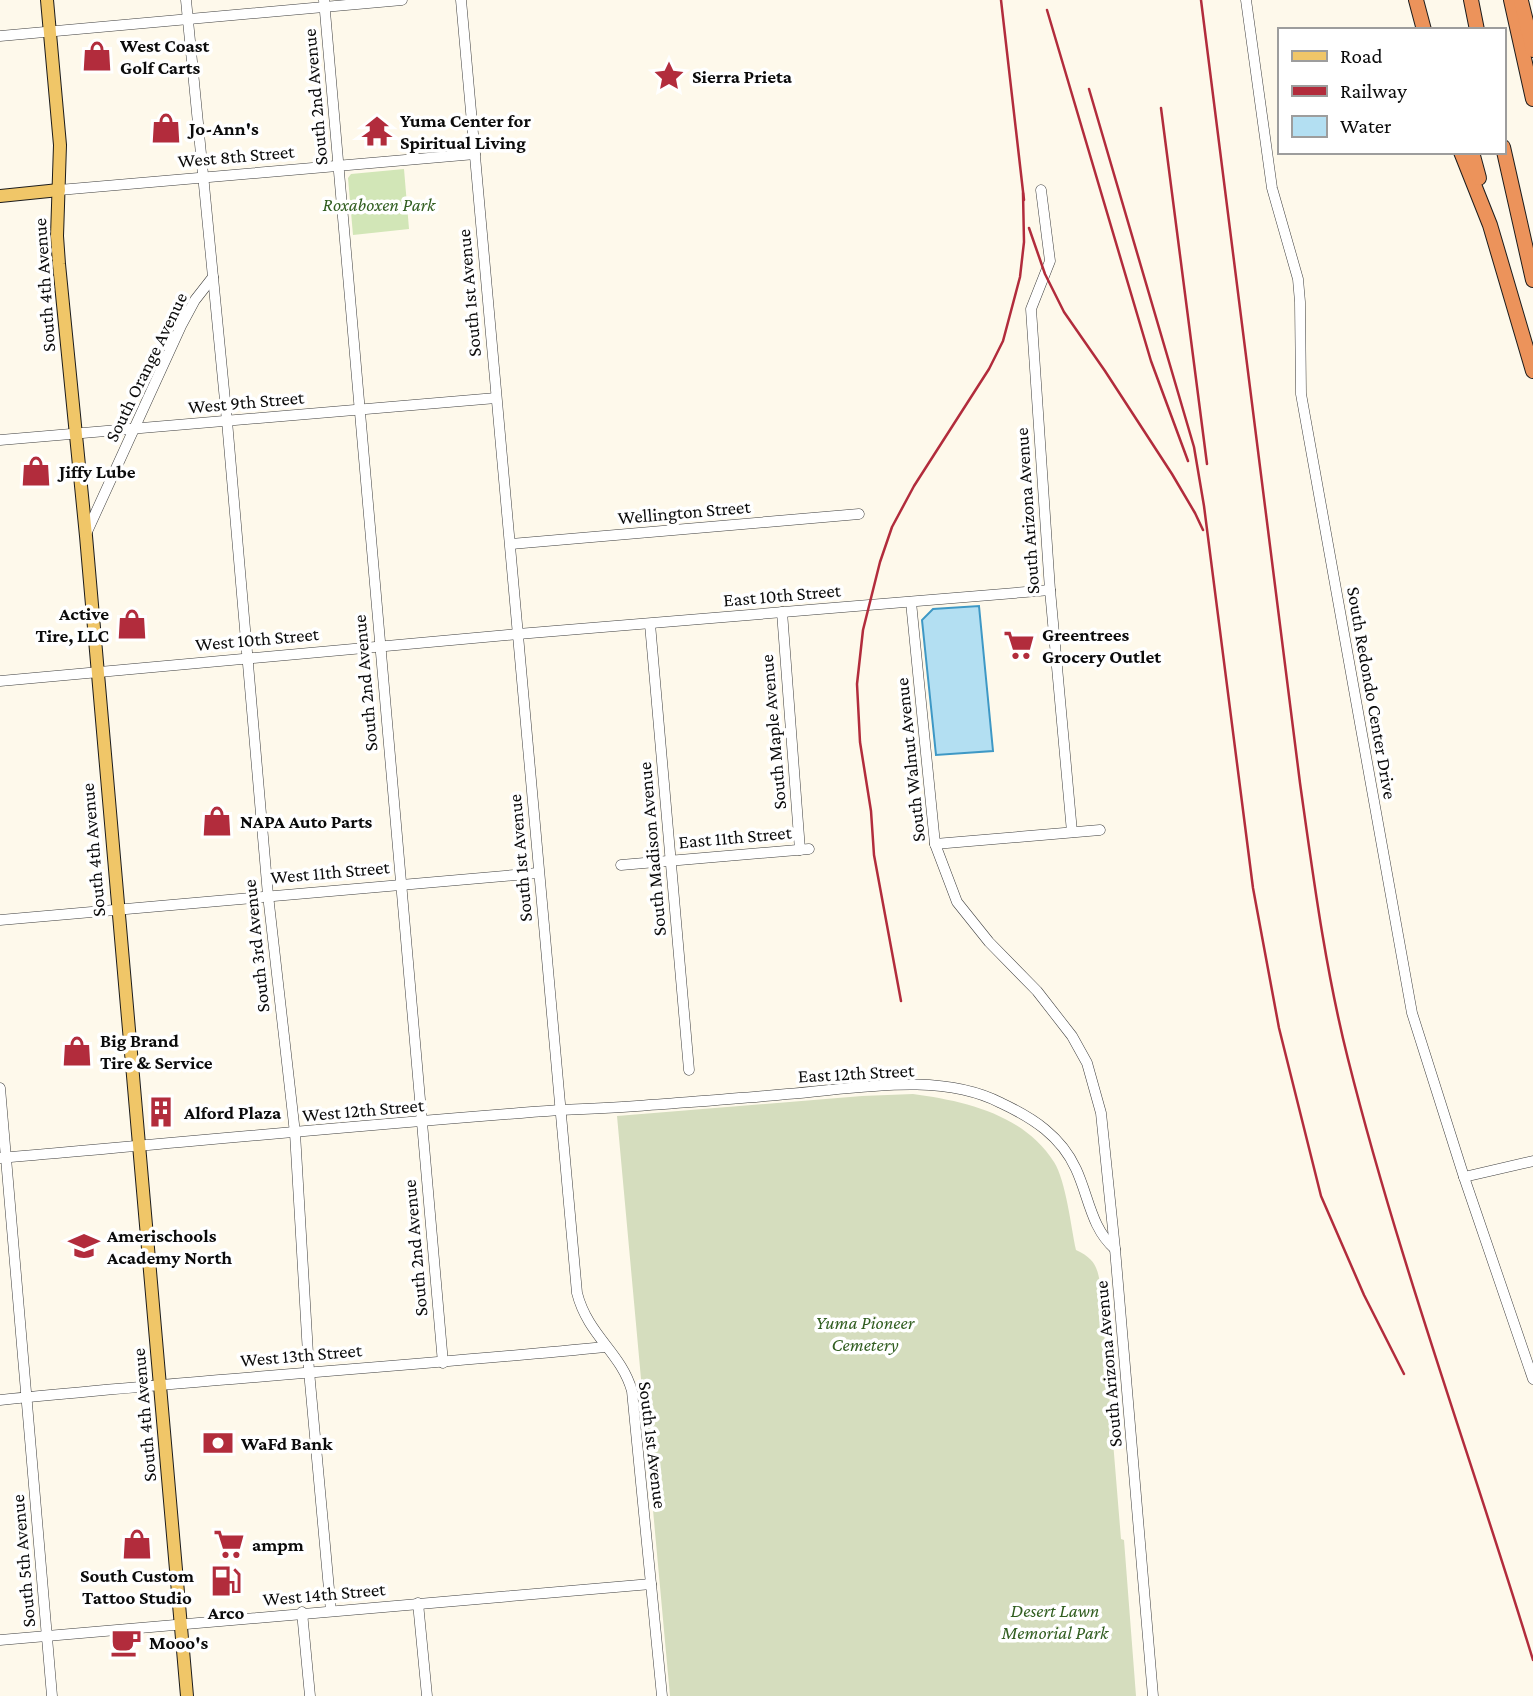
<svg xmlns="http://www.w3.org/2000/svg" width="1533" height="1696" font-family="'Crimson Pro',serif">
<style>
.green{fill:#d2e6b7}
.cemetery{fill:#d5ddbe}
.water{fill:#b3dff2;stroke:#3e98c5;stroke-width:2}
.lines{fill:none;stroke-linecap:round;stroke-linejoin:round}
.minor-casing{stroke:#3e3e3e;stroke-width:11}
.major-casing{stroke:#1c1c1c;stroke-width:14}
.highway-casing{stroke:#1c1c1c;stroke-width:16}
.minor{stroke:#fff;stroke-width:10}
.major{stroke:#f0c668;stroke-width:12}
.highway{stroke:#ec935b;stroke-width:14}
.rail{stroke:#b22c3c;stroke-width:2.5}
.labels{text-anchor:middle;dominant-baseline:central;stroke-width:7;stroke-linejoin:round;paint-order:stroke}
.poi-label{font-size:19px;font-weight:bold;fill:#0b0b0b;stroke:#fff;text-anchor:start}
.street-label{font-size:19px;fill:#0b0b0b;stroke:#fff}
.park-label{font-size:19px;font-style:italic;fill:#315e20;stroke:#fff}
</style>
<rect width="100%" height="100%" fill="#fef9eb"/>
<!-- green -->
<polygon class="green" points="404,169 409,229 353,235 348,178 351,174"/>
<!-- cemetery -->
<path class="cemetery" d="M913 1094C965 1101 1023 1114 1054 1162 1066 1181 1071 1227 1076 1250 1093 1258 1097 1265 1100 1283L1121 1539 1124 1540 1136 1696H670L617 1116 862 1096Z"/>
<!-- water -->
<polygon class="water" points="979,606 993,751 936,755 922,620 933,609"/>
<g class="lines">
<!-- minor casing -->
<g class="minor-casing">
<g id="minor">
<polyline points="186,0 227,421 268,895 295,1133 309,1371 331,1611"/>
<polyline points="324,0 443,1363"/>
<path d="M461 0 577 1293C588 1336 621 1352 632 1391L662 1696"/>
<polyline points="1246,0 1272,188 1298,279 1300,302 1301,394 1412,1013 1464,1177 1533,1379"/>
<polyline points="0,36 402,0"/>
<polyline points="59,190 475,154"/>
<polyline points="1041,190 1050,261 1031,309 1050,590 1072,832"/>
<polyline points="0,440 496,398"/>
<polyline points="86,534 181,326 195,300 213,277"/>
<polyline points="511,544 859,514"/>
<polyline points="911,602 935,844 957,902 989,942 1037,991 1072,1036 1087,1063 1101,1113 1115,1249 1153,1696"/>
<polyline points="782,612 800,850"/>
<polyline points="650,624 689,1070"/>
<polyline points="0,681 518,634 1050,590"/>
<polyline points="935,844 1100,830"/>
<polyline points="621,865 809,849"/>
<polyline points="0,920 538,873"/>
<polyline points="0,1088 52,1696"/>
<path d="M0 1158C186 1142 372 1124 559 1110 585 1109 611 1108 637 1106 687 1102 737 1099 787 1094 854 1089 939 1071 1001 1103 1033 1118 1061 1136 1076 1169 1089 1197 1091 1228 1115 1249"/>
<polyline points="1464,1177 1533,1161"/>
<path d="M0 1400C202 1379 404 1367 605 1347"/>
<polyline points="418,1603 427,1696"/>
<polyline points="302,1612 310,1696"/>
<polyline points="0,1640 651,1584"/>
</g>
</g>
<!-- major casing -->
<g class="major-casing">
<g id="major">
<polyline points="47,0 60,145 57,236 59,264 86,536 187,1696"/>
<polyline points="0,196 59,190"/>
</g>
</g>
<!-- highway casing -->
<g class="highway-casing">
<g id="highway">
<polyline points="1416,0 1424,30"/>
<polyline points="1471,0 1477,30"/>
<polyline points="1511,0 1533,99"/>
<polyline points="1521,1 1533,50"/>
<polyline points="1503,147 1533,280"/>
<polyline points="1461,152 1490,225 1533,371"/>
<polyline points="1472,152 1479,178"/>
</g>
</g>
<!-- minor -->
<use href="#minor" class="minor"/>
<!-- major -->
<use href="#major" class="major"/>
<!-- highway -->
<use href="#highway" class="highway"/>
<!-- rail -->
<g class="rail">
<polyline points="1001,0 1024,200"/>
<path d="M1201 0 1300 783C1313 875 1325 968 1348 1059 1399 1262 1472 1460 1533 1660"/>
<polyline points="1047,10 1151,361 1188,461"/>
<polyline points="1089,89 1194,447 1204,506 1253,888 1279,1028 1321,1196 1364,1295 1404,1374"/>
<polyline points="1161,108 1207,464"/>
<polyline points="1029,228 1045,274 1064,312 1105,371 1172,474 1195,513 1203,530"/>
<polyline points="901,1001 874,855 871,811 860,742 857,684 863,630 880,562 892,527 914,486 989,369 1003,341 1020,277 1024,242 1023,193"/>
</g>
</g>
<!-- icons -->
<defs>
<g id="shop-bare" transform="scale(2.415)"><path d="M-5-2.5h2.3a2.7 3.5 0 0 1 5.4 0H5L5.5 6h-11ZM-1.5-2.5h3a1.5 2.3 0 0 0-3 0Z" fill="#b22c3c" stroke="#fff" stroke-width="2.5" paint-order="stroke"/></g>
<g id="sight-bare" transform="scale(2.415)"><path d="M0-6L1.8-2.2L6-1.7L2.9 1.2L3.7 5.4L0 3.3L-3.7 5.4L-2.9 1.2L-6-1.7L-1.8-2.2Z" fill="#b22c3c" stroke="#fff" stroke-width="2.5" paint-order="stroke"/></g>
<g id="temple-bare" transform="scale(2.415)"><path d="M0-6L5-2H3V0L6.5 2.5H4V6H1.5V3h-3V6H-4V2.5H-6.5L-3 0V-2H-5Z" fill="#b22c3c" stroke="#fff" stroke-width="2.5" paint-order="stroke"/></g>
<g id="supermarket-bare" transform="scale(2.415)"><path d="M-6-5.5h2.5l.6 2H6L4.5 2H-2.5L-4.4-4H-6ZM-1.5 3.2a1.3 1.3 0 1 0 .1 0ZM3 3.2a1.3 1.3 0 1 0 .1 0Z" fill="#b22c3c" stroke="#fff" stroke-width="2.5" paint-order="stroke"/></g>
<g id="building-bare" transform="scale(2.415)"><path d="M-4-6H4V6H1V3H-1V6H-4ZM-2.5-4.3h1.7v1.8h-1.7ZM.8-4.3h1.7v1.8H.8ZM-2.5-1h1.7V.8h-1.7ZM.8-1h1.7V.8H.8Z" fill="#b22c3c" stroke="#fff" stroke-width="2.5" paint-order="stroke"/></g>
<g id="school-bare" transform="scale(2.415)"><path d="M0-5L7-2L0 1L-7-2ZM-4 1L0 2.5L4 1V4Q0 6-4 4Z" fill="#b22c3c" stroke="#fff" stroke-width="2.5" paint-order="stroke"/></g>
<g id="bank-bare" transform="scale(2.415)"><path d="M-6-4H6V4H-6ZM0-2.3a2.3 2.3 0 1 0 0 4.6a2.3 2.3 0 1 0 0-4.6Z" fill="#b22c3c" stroke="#fff" stroke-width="2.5" paint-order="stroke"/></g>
<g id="fuel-bare" transform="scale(2.415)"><path d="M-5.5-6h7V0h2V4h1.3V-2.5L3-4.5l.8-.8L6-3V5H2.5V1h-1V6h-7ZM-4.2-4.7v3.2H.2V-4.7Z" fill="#b22c3c" stroke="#fff" stroke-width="2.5" paint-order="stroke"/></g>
<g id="cafe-bare" transform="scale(2.415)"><path d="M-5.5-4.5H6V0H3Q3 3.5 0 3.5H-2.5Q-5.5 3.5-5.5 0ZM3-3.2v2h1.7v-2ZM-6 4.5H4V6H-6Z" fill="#b22c3c" stroke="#fff" stroke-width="2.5" paint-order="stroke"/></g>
</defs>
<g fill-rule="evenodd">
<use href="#shop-bare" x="97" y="56"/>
<use href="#sight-bare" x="669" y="76"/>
<use href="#shop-bare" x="166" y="128"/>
<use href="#temple-bare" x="377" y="131"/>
<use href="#shop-bare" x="36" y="471"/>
<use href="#shop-bare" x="132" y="624"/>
<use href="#supermarket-bare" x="1019" y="645"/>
<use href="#shop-bare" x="217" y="821"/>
<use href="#shop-bare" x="77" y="1051"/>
<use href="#building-bare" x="161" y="1112"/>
<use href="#school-bare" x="84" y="1246"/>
<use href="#bank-bare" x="218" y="1443"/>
<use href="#shop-bare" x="137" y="1544"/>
<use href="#supermarket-bare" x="229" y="1544"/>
<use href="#fuel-bare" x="226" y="1581"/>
<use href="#cafe-bare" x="126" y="1642"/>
</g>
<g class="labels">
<!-- poi labels -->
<g class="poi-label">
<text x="120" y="45">West Coast<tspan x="120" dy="22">Golf Carts</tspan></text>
<text x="692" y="76">Sierra Prieta</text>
<text x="400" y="120">Yuma Center for<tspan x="400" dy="22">Spiritual Living</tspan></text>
<text x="189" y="128">Jo-Ann's</text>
<text x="59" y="471">Jiffy Lube</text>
<text x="109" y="613" text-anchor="end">Active<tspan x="109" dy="22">Tire, LLC</tspan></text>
<text x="1042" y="634">Greentrees<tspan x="1042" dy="22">Grocery Outlet</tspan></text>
<text x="240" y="821">NAPA Auto Parts</text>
<text x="100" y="1040">Big Brand<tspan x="100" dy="22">Tire &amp; Service</tspan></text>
<text x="184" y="1112">Alford Plaza</text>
<text x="107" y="1235">Amerischools<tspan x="107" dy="22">Academy North</tspan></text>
<text x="241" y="1443">WaFd Bank</text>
<text x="252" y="1544">ampm</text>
<text x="137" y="1575" text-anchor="middle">South Custom<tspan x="137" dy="22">Tattoo Studio</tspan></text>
<text x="226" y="1612" text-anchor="middle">Arco</text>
<text x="149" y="1642">Mooo's</text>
</g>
<!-- street labels -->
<g class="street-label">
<text transform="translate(315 97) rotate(-95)">South 2nd Avenue</text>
<text transform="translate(236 156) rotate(-5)">West 8th Street</text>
<text transform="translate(44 285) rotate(-94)">South 4th Avenue</text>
<text transform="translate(469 293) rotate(-95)">South 1st Avenue</text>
<text transform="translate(146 367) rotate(-64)">South Orange Avenue</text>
<text transform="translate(246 402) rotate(-5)">West 9th Street</text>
<text transform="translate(1027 511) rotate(-94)">South Arizona Avenue</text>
<text transform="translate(684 512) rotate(-5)">Wellington Street</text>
<text transform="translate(782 595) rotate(-5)">East 10th Street</text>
<text transform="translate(257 639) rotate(-5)">West 10th Street</text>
<text transform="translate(365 683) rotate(-95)">South 2nd Avenue</text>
<text transform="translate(1372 693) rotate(80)">South Redondo Center Drive</text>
<text transform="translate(773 732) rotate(-95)">South Maple Avenue</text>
<text transform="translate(910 760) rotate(-96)">South Walnut Avenue</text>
<text transform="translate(735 837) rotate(-5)">East 11th Street</text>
<text transform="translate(652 849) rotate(-95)">South Madison Avenue</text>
<text transform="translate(93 850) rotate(-95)">South 4th Avenue</text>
<text transform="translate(520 858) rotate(-95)">South 1st Avenue</text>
<text transform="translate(330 872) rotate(-5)">West 11th Street</text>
<text transform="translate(256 946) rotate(-96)">South 3rd Avenue</text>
<text transform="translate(856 1073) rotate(-3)">East 12th Street</text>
<text transform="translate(363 1110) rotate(-5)">West 12th Street</text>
<text transform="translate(415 1248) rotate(-95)">South 2nd Avenue</text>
<text transform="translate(301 1355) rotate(-5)">West 13th Street</text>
<text transform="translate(1108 1364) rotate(-95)">South Arizona Avenue</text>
<text transform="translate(144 1415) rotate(-95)">South 4th Avenue</text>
<text transform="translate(653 1445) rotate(83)">South 1st Avenue</text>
<text transform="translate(23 1561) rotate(-95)">South 5th Avenue</text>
<text transform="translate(324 1594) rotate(-5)">West 14th Street</text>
</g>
<!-- park labels -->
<g class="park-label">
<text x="379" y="204">Roxaboxen Park</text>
<text x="865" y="1322">Yuma Pioneer<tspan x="865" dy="22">Cemetery</tspan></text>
<text x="1055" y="1610">Desert Lawn<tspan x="1055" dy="22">Memorial Park</tspan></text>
</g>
</g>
<!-- legend -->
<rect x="1278" y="28" width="228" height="126" fill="#ffffff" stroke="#9d9d9d" stroke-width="2"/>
<rect x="1292" y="51" width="35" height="10" fill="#f0c668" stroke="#9d9d9d" stroke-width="2"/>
<text x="1340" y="63" font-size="21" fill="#0b0b0b">Road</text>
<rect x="1292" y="86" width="35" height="10" fill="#b22c3c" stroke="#9d9d9d" stroke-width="2"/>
<text x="1340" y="98" font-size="21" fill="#0b0b0b">Railway</text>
<rect x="1292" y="116" width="35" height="21" fill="#b3dff2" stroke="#9d9d9d" stroke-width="2"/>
<text x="1340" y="133" font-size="21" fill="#0b0b0b">Water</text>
</svg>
